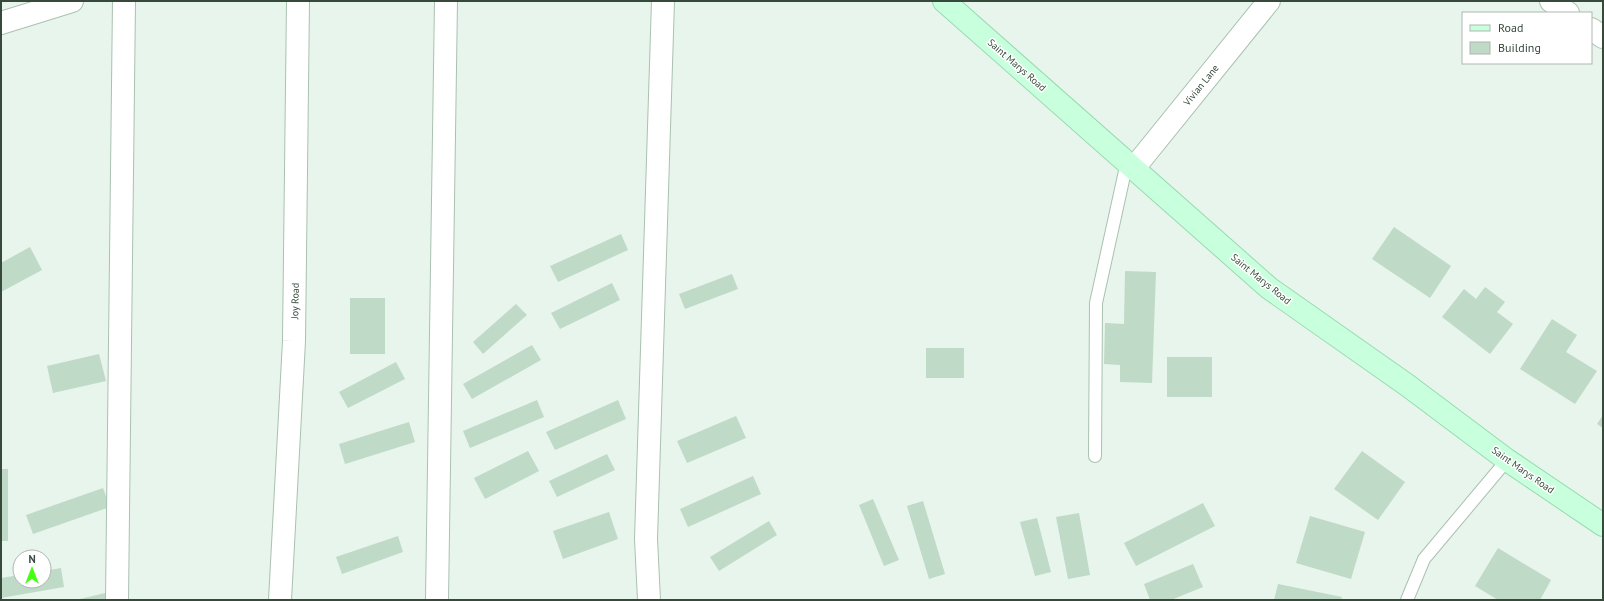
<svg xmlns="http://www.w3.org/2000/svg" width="1604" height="601" font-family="'PT Sans',sans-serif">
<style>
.building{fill:#bfdac6}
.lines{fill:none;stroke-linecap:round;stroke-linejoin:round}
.lane-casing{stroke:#aac1b0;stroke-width:14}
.street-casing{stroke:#aac1b0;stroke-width:24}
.secondary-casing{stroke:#97dbb0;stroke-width:24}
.lane{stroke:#fff;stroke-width:12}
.street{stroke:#fff;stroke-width:22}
.secondary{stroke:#c8ffdd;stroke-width:22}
.labels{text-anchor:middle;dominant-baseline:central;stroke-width:3;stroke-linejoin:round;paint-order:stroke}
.street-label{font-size:10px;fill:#36493a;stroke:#fff}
</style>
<rect width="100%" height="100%" fill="#e8f5ec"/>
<!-- building -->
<g class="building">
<polygon points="1394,227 1451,266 1430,298 1372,259"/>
<polygon points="621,234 628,250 558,282 550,266"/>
<polygon points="30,247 42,270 1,292 1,263"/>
<polygon points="1125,271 1156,272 1152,383 1120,382 1120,365 1104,364 1105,323 1124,324"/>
<polygon points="732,274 738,289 685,309 679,294"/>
<polygon points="612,283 620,300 560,329 551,313"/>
<polygon points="1485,287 1505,302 1497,312 1513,324 1490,354 1442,317 1464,289 1476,299"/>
<rect x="350" y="298" width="35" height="56"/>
<polygon points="516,304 527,315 483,354 473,342"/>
<polygon points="1552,319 1577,335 1566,352 1597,371 1575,404 1520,369"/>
<polygon points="532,345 541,360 472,399 463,384"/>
<rect x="926" y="348" width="38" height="30"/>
<polygon points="99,354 106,381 53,393 47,366"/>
<rect x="1167" y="357" width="45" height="40"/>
<polygon points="396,362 405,379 348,408 339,392"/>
<polygon points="537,400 544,417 470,448 463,431"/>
<polygon points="618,400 626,419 555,450 546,432"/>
<polygon points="1603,415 1603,428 1597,424"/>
<polygon points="736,416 746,438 687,463 677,441"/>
<polygon points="409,422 415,442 345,464 339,444"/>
<polygon points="528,451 539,471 485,499 474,478"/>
<polygon points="1362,451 1405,482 1378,520 1334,489"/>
<polygon points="607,454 615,470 557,497 549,481"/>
<rect x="1" y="469" width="7" height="72"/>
<polygon points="753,476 761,494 688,527 680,509"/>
<polygon points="103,488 110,507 33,534 26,515"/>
<polygon points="873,499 899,560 884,566 859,505"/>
<polygon points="923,501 945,574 929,579 907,506"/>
<polygon points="1203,503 1215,526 1136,566 1124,543"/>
<polygon points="609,512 618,539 563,559 553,531"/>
<polygon points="1079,513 1090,575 1068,579 1056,517"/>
<polygon points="1310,516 1365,532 1351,579 1296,563"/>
<polygon points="1037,518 1051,572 1035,576 1020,522"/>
<polygon points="769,521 777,535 719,571 710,557"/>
<polygon points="398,536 403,552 342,574 336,557"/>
<polygon points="1498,548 1551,580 1540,600 1498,600 1475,586"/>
<polygon points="1193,564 1203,587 1171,600 1150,600 1144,584"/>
<polygon points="61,568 64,587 1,598 1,578 20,575 20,581 44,581 44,571"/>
<polygon points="1278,584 1342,597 1341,600 1274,600"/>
<polygon points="105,593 107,600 80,600 80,599"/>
</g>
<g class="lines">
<!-- lane casing -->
<g class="lane-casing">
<g id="lane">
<polyline points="1095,456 1096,303 1127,162"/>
<polyline points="1407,600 1424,559 1507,460"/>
</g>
</g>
<!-- street casing -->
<g class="street-casing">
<g id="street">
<polyline points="1551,1 1568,13"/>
<polyline points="1,23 72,1"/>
<polyline points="1591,29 1603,37"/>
<polyline points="1134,168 1269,1"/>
<polyline points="117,600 124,1"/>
<polyline points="280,600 294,341 298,1"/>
<polyline points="437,600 446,1"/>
<polyline points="649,600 646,539 663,1"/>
</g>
</g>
<!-- secondary casing -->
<g class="secondary-casing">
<polyline id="secondary" points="944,1 1269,288 1407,385 1507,460 1603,525"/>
</g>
<!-- lane -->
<use href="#lane" class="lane"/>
<!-- street -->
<use href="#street" class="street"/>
<!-- secondary -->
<use href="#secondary" class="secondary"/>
</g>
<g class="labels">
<!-- street labels -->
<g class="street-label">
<text transform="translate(1017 65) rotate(41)">Saint Marys Road</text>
<text transform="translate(1201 85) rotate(-51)">Vivian Lane</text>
<text transform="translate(1261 279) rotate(39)">Saint Marys Road</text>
<text transform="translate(295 301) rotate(-89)">Joy Road</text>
<text transform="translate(1523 470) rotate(35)">Saint Marys Road</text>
</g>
</g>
<!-- border -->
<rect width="1604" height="601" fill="none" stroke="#36493a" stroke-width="4"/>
<!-- legend -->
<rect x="1462" y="12" width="130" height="52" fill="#ffffff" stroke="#afb6b0"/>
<rect x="1470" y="25" width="20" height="6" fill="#c8ffdd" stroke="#afb6b0"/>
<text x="1498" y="32" font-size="12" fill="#36493a">Road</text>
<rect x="1470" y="42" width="20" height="12" fill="#bfdac6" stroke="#afb6b0"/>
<text x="1498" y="52" font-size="12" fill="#36493a">Building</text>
<!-- north arrow -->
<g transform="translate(32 569)"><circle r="19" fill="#ffffff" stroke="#afb6b0"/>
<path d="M0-3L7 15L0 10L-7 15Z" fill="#47ff15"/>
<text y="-6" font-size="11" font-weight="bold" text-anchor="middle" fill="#36493a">N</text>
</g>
</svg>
